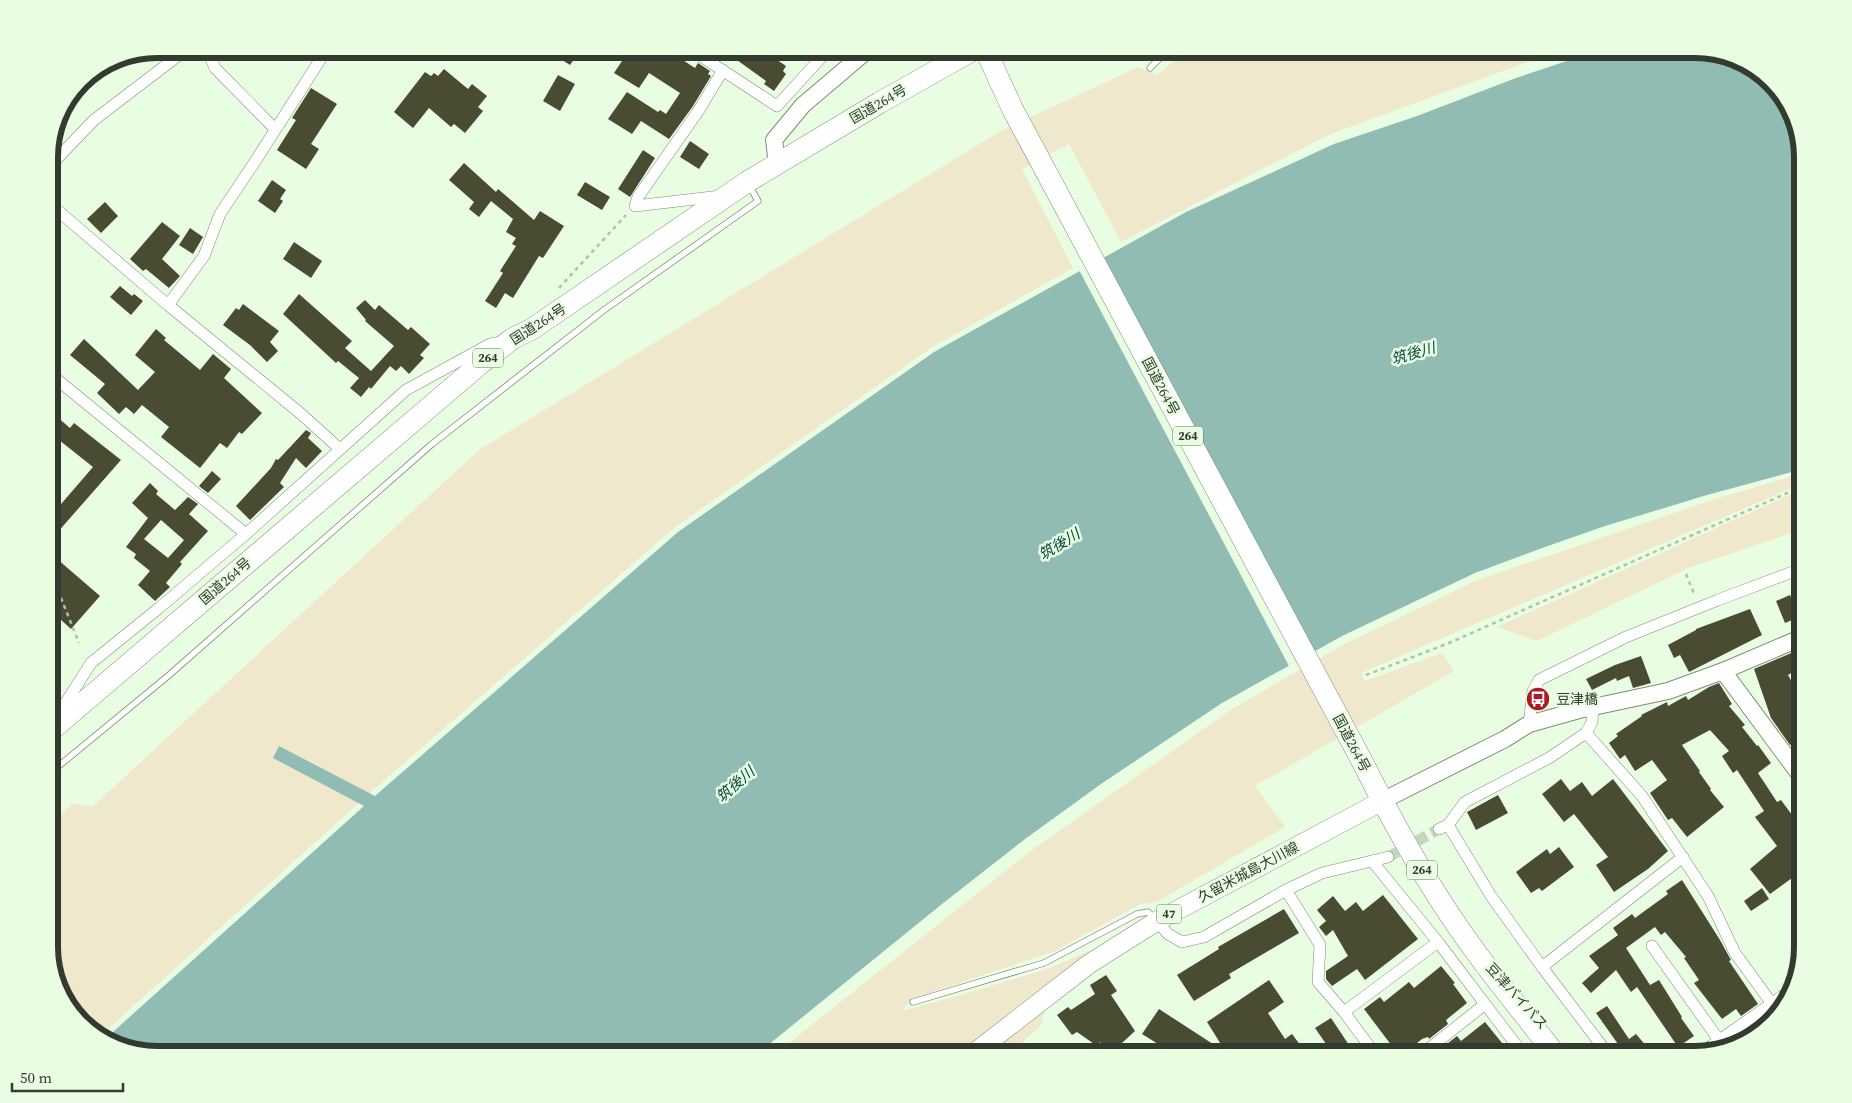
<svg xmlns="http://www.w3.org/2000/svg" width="1852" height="1103" font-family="'Source Serif 4','Noto Sans JP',serif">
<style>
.green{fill:#f0e8cc}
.forest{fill:#bcb290}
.water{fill:#90bcb4}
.pier{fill:#e9fde2}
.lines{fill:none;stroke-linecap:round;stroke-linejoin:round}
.stream{stroke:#90bcb4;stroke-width:4.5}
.building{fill:#494c32;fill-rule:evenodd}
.street-tunnel{stroke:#c5d6be;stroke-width:11;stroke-dasharray:11 5.5;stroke-linecap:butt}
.lane-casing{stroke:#7d8f76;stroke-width:7}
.street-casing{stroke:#7d8f76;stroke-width:12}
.secondary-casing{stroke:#7d8f76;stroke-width:18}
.primary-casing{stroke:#7d8f76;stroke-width:20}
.highway-casing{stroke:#7d8f76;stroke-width:22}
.path{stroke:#b1c1ab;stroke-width:2.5;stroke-dasharray:4 4;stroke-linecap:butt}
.lane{stroke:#fff;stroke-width:5.5}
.street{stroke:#fff;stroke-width:11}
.secondary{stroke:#fff;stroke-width:16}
.primary{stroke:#fff;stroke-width:19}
.highway{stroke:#fff;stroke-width:21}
.labels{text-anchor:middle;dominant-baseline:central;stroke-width:5;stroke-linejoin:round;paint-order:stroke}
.shield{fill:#e9fde2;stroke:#6a7465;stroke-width:1}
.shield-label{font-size:12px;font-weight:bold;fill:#333a30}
.street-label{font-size:14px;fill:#333a30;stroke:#e9fde2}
.poi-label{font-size:14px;fill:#333a30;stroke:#e9fde2;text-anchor:start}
.water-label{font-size:15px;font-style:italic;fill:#01463e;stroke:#e9fde2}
.rim{fill:none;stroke:#333a30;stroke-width:6}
</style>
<rect width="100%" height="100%" fill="#e9fde2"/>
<!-- green -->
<g class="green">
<polygon points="1189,49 1535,49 1538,58 1328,135 1121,242 1069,144 1022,169 1073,268 931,348 674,528 371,792 99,1037 63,1001 49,953 49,825 74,803 92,807 479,450 999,132 1138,67 1157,75"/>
<polygon points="1803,473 1803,483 1361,673 1365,681 1442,653 1454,671 1255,786 1285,827 1157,902 1140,904 1055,951 912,999 902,1011 968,993 1050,968 1091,950 961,1054 775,1054 1032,850 1232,709 1343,645 1475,581 1712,500"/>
<polygon points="1803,489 1803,529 1688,568 1537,641 1497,627"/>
<polygon points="1045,1008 1041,1025 1010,1054 988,1054"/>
</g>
<!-- forest -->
<polygon class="forest" points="1022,1043 1033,1054 1010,1054"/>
<!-- water -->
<polygon class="water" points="1603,49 1696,49 1750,63 1789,102 1803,150 1803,469 1707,495 1605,526 1545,547 1475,573 1342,636 1222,703 1101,784 1025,839 942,904 757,1054 156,1054 104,1040 364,806 273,758 279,746 375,796 678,532 934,352 1186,212 1334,144 1417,116 1516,78"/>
<!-- pier -->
<polygon class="pier" points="1101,256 1313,655 1290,668 1078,268"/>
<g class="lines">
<!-- stream -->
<g class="stream">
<polyline points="1762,1019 1770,1013"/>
<polyline points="1738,1037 1749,1029"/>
<polyline points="1724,1047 1731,1042"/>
</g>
</g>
<!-- building -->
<g class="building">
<polygon points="545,49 581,49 570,65"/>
<polygon points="601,49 635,49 649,58 654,49 666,49 695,68 698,63 710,71 708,74 711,76 693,106 669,139 641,121 632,134 608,119 627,92 658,112 660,110 666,114 680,93 649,73 639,88 614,73 622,61"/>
<polygon points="710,49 761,49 786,66 783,71 786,74 774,91 764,84 766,81 723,50 718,58 708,52"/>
<polygon points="444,69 468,89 472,84 487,96 478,107 483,111 465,133 454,124 451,127 429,108 413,128 394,112 425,72 431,76 434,73 438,76"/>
<polygon points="558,75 575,84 560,111 543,101"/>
<polygon points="311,88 337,104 311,144 319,149 306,169 277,150 296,120 292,118"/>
<polygon points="690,141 709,154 699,169 680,157"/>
<polygon points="643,150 655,158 630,197 618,189"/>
<polygon points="464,163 496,192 498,189 534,220 540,211 564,226 543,258 539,256 513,298 505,293 496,308 485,301 503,273 500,271 516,246 512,244 516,238 506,232 513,219 491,201 479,217 469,209 474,202 449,180"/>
<polygon points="272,180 286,190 280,199 283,201 275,213 258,201"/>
<polygon points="585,182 610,197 602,210 577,195"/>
<polygon points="105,202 118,216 101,233 87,219"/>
<polygon points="162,222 180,236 162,259 180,276 169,288 146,269 143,271 130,259"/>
<polygon points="190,228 203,237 193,254 179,245"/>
<polygon points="294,242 322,261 311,278 283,259"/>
<polygon points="120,286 132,296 134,294 143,301 131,315 110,297"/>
<polygon points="299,294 352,341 345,348 371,371 394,346 365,321 366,320 356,308 365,300 375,310 379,305 408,330 411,327 430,344 420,355 424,358 409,374 401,366 396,371 390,366 371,389 369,387 361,397 350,388 359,378 338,361 336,363 283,314"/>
<polygon points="243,304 279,331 270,342 278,351 267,362 250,345 223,325 236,308 239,310"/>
<polygon points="156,329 166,338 164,340 200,370 213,354 231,369 224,378 262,413 242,434 239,432 227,448 220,443 200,468 161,437 169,427 142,405 134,414 126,407 119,414 97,393 105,384 70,355 84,339 138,390 155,372 135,355"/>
<polygon points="49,410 70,428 74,423 121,460 49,542 49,518 93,467 49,432"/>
<polygon points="306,430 311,433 308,438 322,451 306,468 296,458 280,483 284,487 250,520 236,506 271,468 276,459 278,460"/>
<polygon points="212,471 221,479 208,493 199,486"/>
<path d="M150 483 158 491 156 494 175 510 188 497 198 504 189 514 208 531 180 562 182 564 166 583 170 587 155 601 138 585 150 571 134 558 136 554 126 547 148 518 132 503ZM161 520 184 540 168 558 144 539Z"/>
<polygon points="49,552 100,596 71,629 49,609"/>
<polygon points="1790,595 1799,617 1785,623 1776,601"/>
<polygon points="1750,609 1762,635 1689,672 1680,655 1674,658 1668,645 1696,630 1696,629"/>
<polygon points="1803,648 1803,666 1788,675 1800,696 1795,698 1803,711 1803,736 1790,745 1771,718 1754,669"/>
<polygon points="1641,656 1651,683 1633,688 1629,676 1617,681 1616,678 1592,690 1586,679 1615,665"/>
<polygon points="1719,683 1732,704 1729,706 1745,725 1742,727 1757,746 1758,745 1771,763 1758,773 1777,802 1781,800 1803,830 1803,870 1770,894 1750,869 1777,846 1755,817 1764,811 1737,770 1733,773 1722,756 1729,751 1710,730 1682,745 1700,771 1699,772 1711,789 1710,790 1724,807 1687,837 1672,818 1668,820 1650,793 1667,780 1652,760 1635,771 1625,755 1620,759 1609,743 1618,736 1616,734 1642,716 1641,715 1667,702 1668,706 1686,696 1688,700 1709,687"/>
<polygon points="1561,779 1570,791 1582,782 1592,796 1613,779 1668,851 1648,869 1614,892 1596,865 1608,857 1574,814 1564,822 1542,794"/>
<polygon points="1498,795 1508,813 1476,830 1467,812"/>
<polygon points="1559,847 1574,867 1542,891 1539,888 1531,893 1516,872 1547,849 1550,854"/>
<polygon points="1682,880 1720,940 1731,960 1729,961 1758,1004 1741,1016 1736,1009 1722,1019 1694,983 1699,980 1684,958 1686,957 1665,932 1661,935 1655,927 1626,948 1650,985 1659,980 1682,1017 1681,1018 1694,1036 1678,1047 1637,987 1631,992 1616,970 1591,993 1582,983 1599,968 1589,956 1618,935 1613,928 1632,914 1635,918 1668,894 1666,891"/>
<polygon points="1762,888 1769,899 1751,911 1744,901"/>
<polygon points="1383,895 1418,939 1365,980 1357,969 1332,986 1326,979 1326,971 1348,956 1333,930 1326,936 1319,927 1326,921 1317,910 1333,896 1345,911 1356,902 1363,911"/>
<polygon points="1284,909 1299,933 1229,974 1231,978 1194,1001 1177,975 1219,949 1218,947"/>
<polygon points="1441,966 1455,983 1453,984 1467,1003 1446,1020 1448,1024 1429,1039 1428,1037 1422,1039 1403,1054 1398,1054 1364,1009 1380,997 1384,1002 1409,982 1414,988"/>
<polygon points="1106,975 1117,991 1111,995 1135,1031 1110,1054 1100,1042 1097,1046 1077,1032 1072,1035 1057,1015 1068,1007 1071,1010 1095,994 1090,985"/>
<polygon points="1269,980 1284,1002 1268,1013 1285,1039 1292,1034 1307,1054 1273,1054 1269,1049 1261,1054 1227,1054 1207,1022"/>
<polygon points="1607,1006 1629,1039 1636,1034 1653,1054 1625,1054 1596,1013"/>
<polygon points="1159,1009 1196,1033 1219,1048 1212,1054 1178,1054 1169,1045 1166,1049 1142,1034"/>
<polygon points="1331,1018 1349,1045 1334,1054 1333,1054 1315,1028"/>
<polygon points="1485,1022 1502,1043 1496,1048 1501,1054 1441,1054 1438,1051 1457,1036 1461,1041"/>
</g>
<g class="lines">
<!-- street-tunnel -->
<polyline class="street-tunnel" points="1388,857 1439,829"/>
<!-- lane casing -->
<g class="lane-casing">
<g id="lane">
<polyline points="1150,68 1169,49"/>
<polyline points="49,774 168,676 432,444 604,310 758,201 749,185"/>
<polyline points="913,1002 1044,963 1137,914 1148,912 1155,919"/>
</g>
</g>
<!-- street casing -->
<g class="street-casing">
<g id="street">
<polyline points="207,49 215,68 275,129"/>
<polyline points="690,49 777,106 829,49"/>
<polyline points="49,167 94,120 187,49"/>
<polyline points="721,196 635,206 638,197 699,110 723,70"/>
<polyline points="49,203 168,305 300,413 340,449"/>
<polyline points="168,305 204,256 220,214 258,157 327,49"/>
<polyline points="49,373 246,534"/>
<polyline points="56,718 91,663 159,608 246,534 406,390 490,344 501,342"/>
<polyline points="1529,724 1533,691 1539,680 1626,637 1718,600 1803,568"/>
<polyline points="1586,733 1642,796 1708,896 1735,953 1778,1012"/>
<polyline points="1448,825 1491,896 1542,967"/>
<polyline points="1439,829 1448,825 1465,802 1549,758 1586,733 1592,722 1593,707"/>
<polyline points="1372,861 1388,857"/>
<polyline points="1286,890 1320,945 1318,982 1344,1012 1375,1054"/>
<polyline points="1157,921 1168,934 1182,942 1204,937 1286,890 1322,873 1372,861 1438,942 1523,1054"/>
<polyline points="1652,946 1719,1040"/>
<polyline points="1344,1012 1438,942"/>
<polyline points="1701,1053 1791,990"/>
<polyline points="1422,1054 1484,1005"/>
<polyline points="1608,1054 1542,967 1683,857"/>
</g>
</g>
<!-- secondary casing -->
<g class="secondary-casing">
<g id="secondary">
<polyline points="777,164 774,140 803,105 869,49"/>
<polyline points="1723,671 1803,779"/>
<polyline points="1382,801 1505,739 1529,724 1579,710 1668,691 1723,671 1803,637"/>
</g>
</g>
<!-- primary casing -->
<g class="primary-casing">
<polyline id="primary" points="973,1054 1089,964 1157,921 1382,801"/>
</g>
<!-- highway casing -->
<g class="highway-casing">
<g id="highway">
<path d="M985 49 1013 110 1363 763C1393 823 1426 882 1465 937 1493 977 1525 1015 1555 1054"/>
<polyline points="49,732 480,364 512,339 532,329 747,182 879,103 975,49"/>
</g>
</g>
<!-- path -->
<g class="path">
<polyline points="559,288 626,215"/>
<polyline points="49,568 79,643"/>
<polyline points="1686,574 1695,596"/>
<polyline points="1366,675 1449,643 1803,486"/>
</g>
<!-- lane -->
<use href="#lane" class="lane"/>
<!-- street -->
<use href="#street" class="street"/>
<!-- secondary -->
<use href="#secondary" class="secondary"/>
<!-- primary -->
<use href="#primary" class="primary"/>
<!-- highway -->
<use href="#highway" class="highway"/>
</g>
<!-- icons -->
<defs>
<g id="bus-disc" transform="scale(1.25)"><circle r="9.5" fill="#ad1a22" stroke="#e9fde2"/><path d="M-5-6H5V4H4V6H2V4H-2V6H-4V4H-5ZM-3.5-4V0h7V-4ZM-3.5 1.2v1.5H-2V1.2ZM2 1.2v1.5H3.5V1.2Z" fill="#fff"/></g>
</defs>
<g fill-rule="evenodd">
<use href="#bus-disc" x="1538" y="699"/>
</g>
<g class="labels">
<!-- shield labels -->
<g class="shield">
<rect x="473" y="348.5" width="30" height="19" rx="4"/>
<rect x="1173" y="426.5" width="30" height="19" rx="4"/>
<rect x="1407" y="860.5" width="30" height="19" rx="4"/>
<rect x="1156.5" y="904.5" width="25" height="19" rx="4"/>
</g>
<g class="shield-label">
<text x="488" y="358">264</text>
<text x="1188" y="436">264</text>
<text x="1422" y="870">264</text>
<text x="1169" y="914">47</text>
</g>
<!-- street labels -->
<g class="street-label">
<text transform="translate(878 104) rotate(-30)">国道264号</text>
<text transform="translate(538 324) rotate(-33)">国道264号</text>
<text transform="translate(1161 386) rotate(62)">国道264号</text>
<text transform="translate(225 581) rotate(-41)">国道264号</text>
<text transform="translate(1352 743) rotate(62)">国道264号</text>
<text transform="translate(1248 872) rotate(-28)">久留米城島大川線</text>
<text transform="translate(1517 996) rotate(48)">豆津バイパス</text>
</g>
<!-- poi labels -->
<g class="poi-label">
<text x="1556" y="699">豆津橋</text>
</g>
<!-- water labels -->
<g class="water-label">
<text transform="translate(1413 353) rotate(-16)">筑後川</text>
<text transform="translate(1059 544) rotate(-32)">筑後川</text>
<text transform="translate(735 784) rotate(-41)">筑後川</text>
</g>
</g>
<!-- crop -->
<path d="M0 0H1852V1103H0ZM157 58H1695A99 99 0 0 1 1794 157V947A99 99 0 0 1 1695 1046H157A99 99 0 0 1 58 947V157A99 99 0 0 1 157 58Z" fill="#e9fde2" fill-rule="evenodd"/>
<path class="rim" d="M157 58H1695A99 99 0 0 1 1794 157V947A99 99 0 0 1 1695 1046H157A99 99 0 0 1 58 947V157A99 99 0 0 1 157 58Z"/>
<!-- scale -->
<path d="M12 1083v8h111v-8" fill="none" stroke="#333a30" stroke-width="2.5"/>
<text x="20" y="1083" font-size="15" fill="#333a30" stroke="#e9fde2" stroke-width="4" paint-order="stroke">50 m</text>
</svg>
